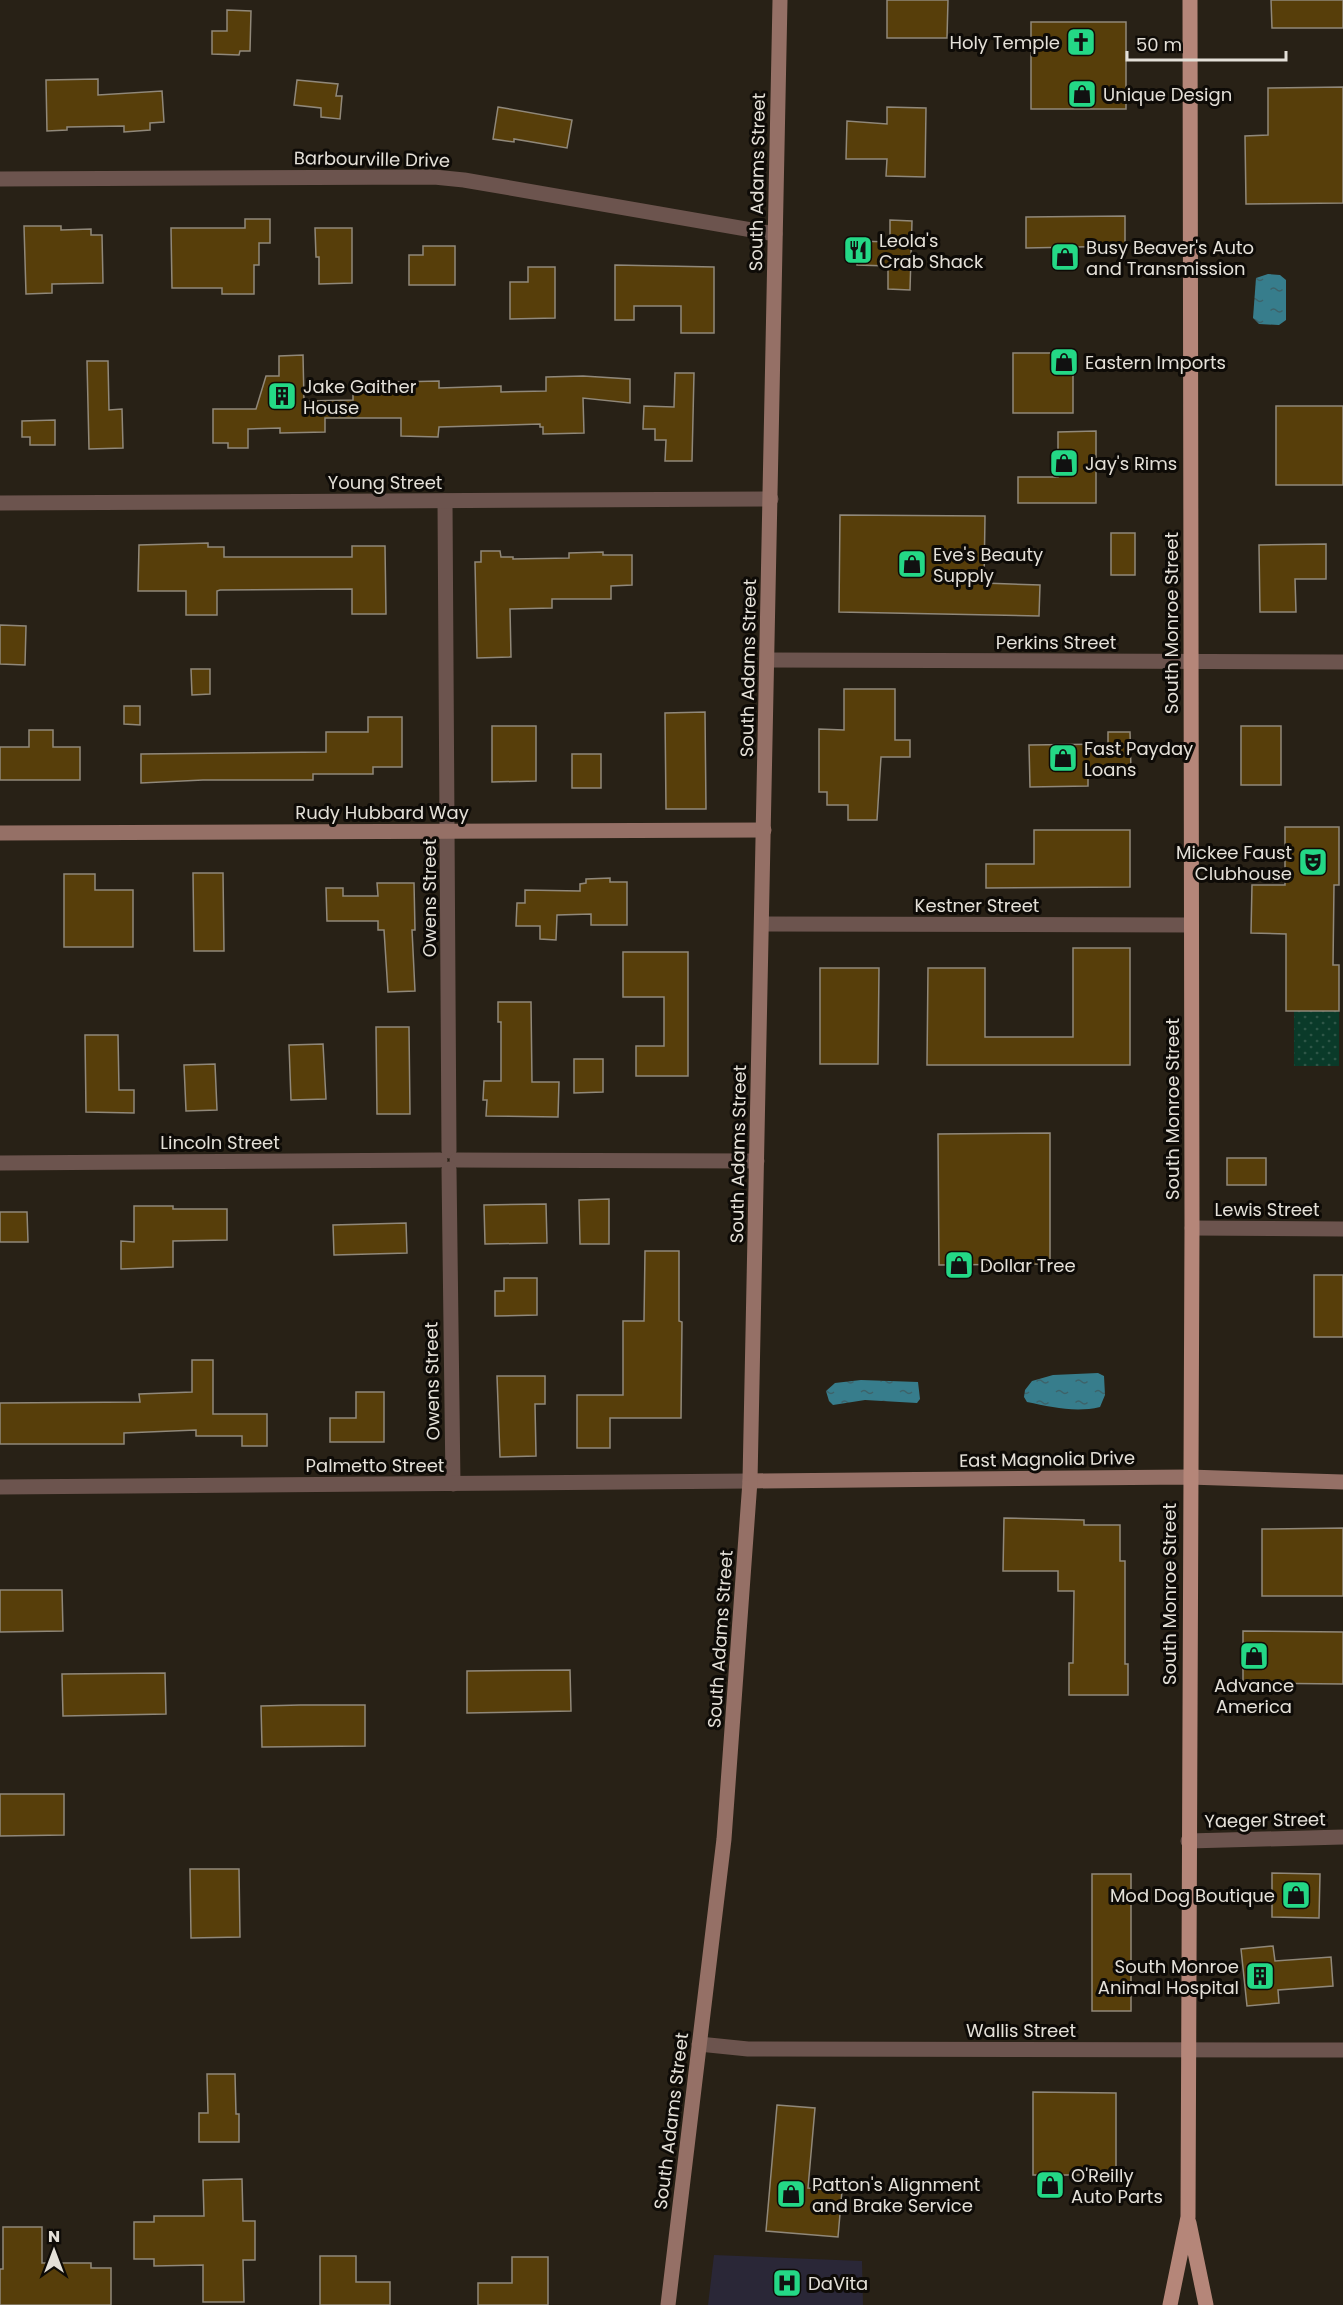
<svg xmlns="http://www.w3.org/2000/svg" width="1343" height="2305" font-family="Poppins,sans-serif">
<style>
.medical{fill:#2a2737}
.park{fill:url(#park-dots)}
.water{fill:url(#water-ripples)}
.building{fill:#573e0a;stroke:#90887a;stroke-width:1.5}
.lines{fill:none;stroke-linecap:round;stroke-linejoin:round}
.street{stroke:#6c544e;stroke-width:15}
.secondary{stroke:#957066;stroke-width:15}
.primary{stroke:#b58679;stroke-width:15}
.labels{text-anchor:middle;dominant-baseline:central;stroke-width:6;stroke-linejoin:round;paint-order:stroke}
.poi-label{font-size:18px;fill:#e4e0d8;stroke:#0e0b07;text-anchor:start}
.street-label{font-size:18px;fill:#e4e0d8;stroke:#0e0b07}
</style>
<defs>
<pattern id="park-dots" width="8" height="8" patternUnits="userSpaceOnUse" patternTransform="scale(1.5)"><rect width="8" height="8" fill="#0a3a29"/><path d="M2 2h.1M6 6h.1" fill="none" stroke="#2e5647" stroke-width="1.8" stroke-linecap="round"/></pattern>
<pattern id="water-ripples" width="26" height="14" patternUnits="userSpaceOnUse" patternTransform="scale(1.5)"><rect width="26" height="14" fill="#377d8c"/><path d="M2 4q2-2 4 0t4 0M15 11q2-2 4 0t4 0" fill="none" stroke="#3d636a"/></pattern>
</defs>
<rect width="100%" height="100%" fill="#282116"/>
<!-- medical -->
<polygon class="medical" points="714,2255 862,2261 863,2305 708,2305"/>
<!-- park -->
<rect class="park" x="1294" y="1011" width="45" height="55"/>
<!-- water -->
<g class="water">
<polygon points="1268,274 1280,275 1286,280 1286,320 1279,325 1259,324 1253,318 1256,278"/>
<path d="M1098 1373 1104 1376 1105 1395 1100 1407C1075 1413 1052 1407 1027 1402L1024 1397 1025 1390 1032 1381 1053 1375Z"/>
<polygon points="861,1380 918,1382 920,1399 917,1403 865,1400 833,1405 829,1401 826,1391 835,1383"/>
</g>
<!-- building -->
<g class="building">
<polygon points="887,0 948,0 947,38 887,38"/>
<polygon points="1271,0 1343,0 1343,28 1272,28"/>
<polygon points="227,10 251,11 250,51 240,51 239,55 212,54 212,31 227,31"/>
<rect x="1031" y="22" width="95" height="87"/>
<polygon points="98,79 98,95 162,91 164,122 150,123 150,130 124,132 124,126 67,127 67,130 47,131 46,80"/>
<polygon points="297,80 338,84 336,96 342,96 340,119 321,117 321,108 294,105"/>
<polygon points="1343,87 1343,203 1246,204 1245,136 1268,135 1268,88"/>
<polygon points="498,107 572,120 567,148 514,139 514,142 493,139"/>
<polygon points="887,107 926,108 925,177 886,176 887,159 846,159 847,121 887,124"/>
<polygon points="1125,216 1125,246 1026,248 1026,217"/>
<polygon points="245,219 270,219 270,243 259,243 259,265 254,265 254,294 222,294 222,288 172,288 171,228 245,228"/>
<polygon points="890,220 912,221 910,290 888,289 888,266 857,265 857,241 890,242"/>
<polygon points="24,226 61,226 61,230 91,229 91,235 102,235 103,283 52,284 52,293 26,294"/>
<polygon points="315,228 352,228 352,283 319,284 319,257 316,257"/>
<polygon points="423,246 455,246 455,285 409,285 409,255 423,255"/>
<polygon points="615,265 714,267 714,333 681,333 681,306 634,306 634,320 615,320"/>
<polygon points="528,267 555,267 555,318 510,319 510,282 528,282"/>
<rect x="1013" y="353" width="60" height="60"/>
<polygon points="303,355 304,401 353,400 353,383 439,381 439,388 501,386 501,392 546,391 546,377 583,376 630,379 630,403 583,398 584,433 543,434 543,427 540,427 540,424 439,427 438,437 401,436 401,418 325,418 325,432 280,433 280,428 248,429 248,448 228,448 228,443 213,443 213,409 256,409 266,376 279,376 279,356"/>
<polygon points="87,361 108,361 109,410 122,409 123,448 89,449"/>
<polygon points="675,373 694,373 692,461 665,461 666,440 655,440 655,429 643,429 644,406 674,407"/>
<rect x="1276" y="406" width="67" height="79"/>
<polygon points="55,420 55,445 30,445 30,437 22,437 22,421"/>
<polygon points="1096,431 1096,503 1018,503 1018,477 1058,477 1058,432"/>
<polygon points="840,515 985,516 984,583 1040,585 1039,616 839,612"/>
<rect x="1111" y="533" width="24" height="42"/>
<polygon points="208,543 208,547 224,547 224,557 352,557 352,546 385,546 386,614 352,614 352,589 220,590 217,591 217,615 186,615 186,591 138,591 139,545"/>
<polygon points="1326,544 1326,579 1295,579 1296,612 1260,612 1259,545"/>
<polygon points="481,551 500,551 501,557 513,557 513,559 569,558 569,553 603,552 603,555 632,555 632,585 611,586 611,599 552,599 552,608 510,609 511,657 477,658 475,562 481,562"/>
<polygon points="0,625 26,626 25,665 0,664"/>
<polygon points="191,669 210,669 210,694 192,695"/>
<polygon points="844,689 895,689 895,740 910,740 910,757 881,757 877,820 848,820 848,805 827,805 827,792 819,792 819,729 844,730"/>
<polygon points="124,706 140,706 140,725 124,724"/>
<polygon points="705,712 706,809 666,809 665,713"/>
<polygon points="368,717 402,717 402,767 373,767 373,774 313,774 313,780 203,780 141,783 141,754 326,752 326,732 368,732"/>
<polygon points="492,726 536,726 536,781 492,782"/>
<rect x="1241" y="726" width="40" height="59"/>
<polygon points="29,730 53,730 53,747 80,747 80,780 0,780 0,747 29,747"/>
<polygon points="1108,732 1130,732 1131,771 1088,771 1088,786 1030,787 1029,745 1108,744"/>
<rect x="572" y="754" width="29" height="34"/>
<polygon points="1285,827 1339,827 1339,885 1334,885 1333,965 1339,965 1339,1011 1286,1011 1286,934 1251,933 1252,885 1285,885"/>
<polygon points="1034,830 1130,830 1130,887 986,888 986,864 1034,864"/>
<polygon points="193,873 223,873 224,951 194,951"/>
<polygon points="64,874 95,874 95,890 133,890 133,947 64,947"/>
<polygon points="610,878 610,882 627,882 627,925 591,925 591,914 557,915 556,940 540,939 540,926 516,926 517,903 525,903 525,890 580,891 580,884 586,883 586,879"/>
<polygon points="377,883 414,883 415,930 412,930 415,991 388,992 384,930 378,930 378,921 327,921 326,888 343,888 343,896 378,896"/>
<polygon points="1073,948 1130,948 1130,1065 927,1065 928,968 985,968 985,1037 1073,1037"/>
<polygon points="623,952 688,952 688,1076 636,1076 636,1046 664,1046 664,997 623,997"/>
<polygon points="820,968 879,968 878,1064 820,1064"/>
<polygon points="498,1002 531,1002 532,1082 559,1082 558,1117 486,1116 487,1100 483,1100 484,1081 501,1081 501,1022 498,1022"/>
<polygon points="376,1027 409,1027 410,1114 377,1114"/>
<polygon points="85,1035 118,1035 119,1090 134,1090 134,1113 86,1112"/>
<polygon points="323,1044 326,1099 291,1100 289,1045"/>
<polygon points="574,1059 603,1059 603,1092 574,1093"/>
<polygon points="215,1064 217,1110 186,1111 184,1065"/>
<polygon points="1050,1133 1050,1264 939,1265 938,1134"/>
<rect x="1227" y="1158" width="39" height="27"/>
<polygon points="609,1199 609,1244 580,1244 579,1200"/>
<polygon points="546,1204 547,1243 485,1244 484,1205"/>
<polygon points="134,1206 173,1206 173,1209 227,1209 227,1240 173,1241 173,1267 121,1269 121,1241 134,1242"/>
<polygon points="0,1212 27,1212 28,1242 0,1242"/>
<polygon points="406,1223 407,1253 334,1255 333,1225"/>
<polygon points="645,1251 679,1251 679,1321 682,1322 681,1418 610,1418 610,1448 577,1448 577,1395 623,1395 623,1321 644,1321"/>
<rect x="1314" y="1275" width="29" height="62"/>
<polygon points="504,1278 537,1278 537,1315 495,1316 495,1291 504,1291"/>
<polygon points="192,1360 213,1360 213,1414 267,1414 267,1446 242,1446 242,1436 196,1436 196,1430 124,1433 124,1444 0,1444 0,1403 140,1402 139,1394 192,1392"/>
<polygon points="497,1376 545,1376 545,1404 535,1404 536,1456 500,1457"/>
<polygon points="356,1392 384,1392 384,1442 330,1442 330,1418 356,1418"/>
<polygon points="1004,1518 1084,1520 1084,1525 1120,1525 1120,1561 1125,1561 1125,1664 1128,1664 1128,1695 1069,1695 1069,1663 1073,1663 1074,1591 1058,1591 1058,1571 1003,1571"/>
<polygon points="1343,1528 1343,1596 1262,1596 1262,1529"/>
<polygon points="0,1590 62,1590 63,1631 0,1632"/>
<polygon points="1243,1631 1343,1632 1343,1684 1243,1683"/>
<polygon points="570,1670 571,1711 467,1713 467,1671"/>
<polygon points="165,1673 166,1714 63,1716 62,1674"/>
<polygon points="300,1705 365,1705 365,1746 262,1747 261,1706"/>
<polygon points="0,1794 64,1794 64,1835 0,1836"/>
<polygon points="190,1869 239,1869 240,1937 191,1938"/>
<polygon points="1272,1873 1320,1874 1319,1918 1272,1917"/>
<rect x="1092" y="1874" width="39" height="137"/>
<polygon points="1273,1946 1275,1961 1331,1957 1333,1986 1278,1990 1279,2003 1247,2006 1241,1949"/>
<polygon points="207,2074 235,2074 236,2114 239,2114 239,2142 199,2142 199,2113 208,2113"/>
<polygon points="1033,2092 1116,2093 1116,2175 1033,2175"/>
<polygon points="777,2105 815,2108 808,2188 842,2191 838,2237 766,2231"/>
<polygon points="242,2179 243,2221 255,2221 255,2260 243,2260 244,2302 203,2302 203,2265 154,2266 154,2259 134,2259 134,2222 154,2222 154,2216 204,2216 203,2180"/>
<polygon points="3,2227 42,2227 42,2263 91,2263 91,2268 111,2268 111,2305 0,2305 0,2269 3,2269"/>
<polygon points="320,2256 356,2256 356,2282 390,2282 390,2305 320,2305"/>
<polygon points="512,2257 548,2257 548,2305 478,2305 478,2283 512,2283"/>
</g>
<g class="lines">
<!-- street -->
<g class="street">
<polyline points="0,179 434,177 464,180 775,234"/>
<polyline points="445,501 449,1151"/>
<polyline points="0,503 771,499"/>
<polyline points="768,660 1343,662"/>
<polyline points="763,924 1191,925"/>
<polyline points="457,1160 757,1161"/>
<polyline points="0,1163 440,1160"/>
<polyline points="449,1169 453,1484"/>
<polyline points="1192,1228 1343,1229"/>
<polyline points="0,1487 750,1481"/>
<polyline points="1188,1841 1343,1837"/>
<polyline points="699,2044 748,2049 1343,2050"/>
</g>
<!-- secondary -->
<g class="secondary">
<polyline points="0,833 764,830"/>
<polyline points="750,1481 1189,1477 1343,1482"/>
<polyline points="668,2305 724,1839 750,1481 780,0"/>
</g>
<!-- primary -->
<g class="primary">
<polyline points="1189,2223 1206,2305"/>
<polyline points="1170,2305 1188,2217 1192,1228 1190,0"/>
</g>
</g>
<!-- icons -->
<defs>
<g id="church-square" transform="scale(1.5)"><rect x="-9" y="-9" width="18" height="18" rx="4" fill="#24d886" stroke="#0e0b07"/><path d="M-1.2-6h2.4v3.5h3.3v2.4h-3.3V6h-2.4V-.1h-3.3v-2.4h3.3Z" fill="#111"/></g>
<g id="shop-square" transform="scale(1.5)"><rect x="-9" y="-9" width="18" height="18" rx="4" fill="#24d886" stroke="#0e0b07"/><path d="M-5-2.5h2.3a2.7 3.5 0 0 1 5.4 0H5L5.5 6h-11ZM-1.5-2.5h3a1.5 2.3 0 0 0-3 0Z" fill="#111"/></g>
<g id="restaurant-square" transform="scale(1.5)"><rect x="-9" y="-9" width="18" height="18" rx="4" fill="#24d886" stroke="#0e0b07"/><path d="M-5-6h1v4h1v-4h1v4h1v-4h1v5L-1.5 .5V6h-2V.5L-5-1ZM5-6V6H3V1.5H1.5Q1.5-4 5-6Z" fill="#111"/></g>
<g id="building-square" transform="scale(1.5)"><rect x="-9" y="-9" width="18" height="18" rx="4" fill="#24d886" stroke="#0e0b07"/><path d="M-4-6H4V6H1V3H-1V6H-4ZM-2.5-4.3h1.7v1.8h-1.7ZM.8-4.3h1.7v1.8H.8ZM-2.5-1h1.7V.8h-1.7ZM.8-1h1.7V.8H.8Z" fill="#111"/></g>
<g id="theatre-square" transform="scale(1.5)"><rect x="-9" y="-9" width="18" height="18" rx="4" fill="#24d886" stroke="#0e0b07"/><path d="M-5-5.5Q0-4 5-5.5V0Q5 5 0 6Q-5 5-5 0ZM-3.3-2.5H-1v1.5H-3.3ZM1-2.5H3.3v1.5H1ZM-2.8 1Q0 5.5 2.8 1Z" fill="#111"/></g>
<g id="hospital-square" transform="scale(1.5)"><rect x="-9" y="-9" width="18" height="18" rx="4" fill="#24d886" stroke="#0e0b07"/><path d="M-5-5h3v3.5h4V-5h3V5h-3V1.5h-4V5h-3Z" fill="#111"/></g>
</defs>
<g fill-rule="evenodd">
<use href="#church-square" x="1081" y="42"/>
<use href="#shop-square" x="1082" y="94"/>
<use href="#restaurant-square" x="858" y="250"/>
<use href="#shop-square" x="1065" y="257"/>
<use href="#shop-square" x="1064" y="362"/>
<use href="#building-square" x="282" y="396"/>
<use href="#shop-square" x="1064" y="463"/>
<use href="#shop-square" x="912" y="564"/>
<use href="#shop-square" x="1063" y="758"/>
<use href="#theatre-square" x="1313" y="862"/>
<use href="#shop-square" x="959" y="1265"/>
<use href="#shop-square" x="1254" y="1656"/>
<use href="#shop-square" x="1296" y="1895"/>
<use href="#building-square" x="1260" y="1976"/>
<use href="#shop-square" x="1050" y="2185"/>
<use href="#shop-square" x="791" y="2194"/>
<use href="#hospital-square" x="787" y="2283"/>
</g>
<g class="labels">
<!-- poi labels -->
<g class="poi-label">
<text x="1060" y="42" text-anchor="end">Holy Temple</text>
<text x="1103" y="94">Unique Design</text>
<text x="879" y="240">Leola's<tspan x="879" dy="21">Crab Shack</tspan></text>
<text x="1086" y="247">Busy Beaver's Auto<tspan x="1086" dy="21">and Transmission</tspan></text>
<text x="1085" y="362">Eastern Imports</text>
<text x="303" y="386">Jake Gaither<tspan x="303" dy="21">House</tspan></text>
<text x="1085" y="463">Jay's Rims</text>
<text x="933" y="554">Eve's Beauty<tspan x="933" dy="21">Supply</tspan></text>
<text x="1084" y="748">Fast Payday<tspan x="1084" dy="21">Loans</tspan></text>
<text x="1292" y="852" text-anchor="end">Mickee Faust<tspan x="1292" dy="21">Clubhouse</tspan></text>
<text x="980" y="1265">Dollar Tree</text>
<text x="1254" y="1685" text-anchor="middle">Advance<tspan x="1254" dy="21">America</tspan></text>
<text x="1275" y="1895" text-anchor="end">Mod Dog Boutique</text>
<text x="1239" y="1966" text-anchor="end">South Monroe<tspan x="1239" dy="21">Animal Hospital</tspan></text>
<text x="1071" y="2175">O'Reilly<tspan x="1071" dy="21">Auto Parts</tspan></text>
<text x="812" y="2184">Patton's Alignment<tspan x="812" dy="21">and Brake Service</tspan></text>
<text x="808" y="2283">DaVita</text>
</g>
<!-- street labels -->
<g class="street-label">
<text transform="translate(372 159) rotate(1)">Barbourville Drive</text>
<text transform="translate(757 182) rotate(-89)">South Adams Street</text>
<text x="385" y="482">Young Street</text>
<text transform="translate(1171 623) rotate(-90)">South Monroe Street</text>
<text x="1056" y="642">Perkins Street</text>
<text transform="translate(748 668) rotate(-89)">South Adams Street</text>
<text x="382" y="812">Rudy Hubbard Way</text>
<text transform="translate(429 898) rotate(-90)">Owens Street</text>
<text x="977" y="905">Kestner Street</text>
<text transform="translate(1172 1109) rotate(-90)">South Monroe Street</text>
<text x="220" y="1142">Lincoln Street</text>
<text transform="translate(738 1154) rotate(-89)">South Adams Street</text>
<text x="1267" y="1209">Lewis Street</text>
<text transform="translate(432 1381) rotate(-91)">Owens Street</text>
<text transform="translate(1047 1459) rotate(-1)">East Magnolia Drive</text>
<text x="375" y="1465">Palmetto Street</text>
<text transform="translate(1169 1594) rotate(-90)">South Monroe Street</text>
<text transform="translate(720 1639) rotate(-86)">South Adams Street</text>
<text transform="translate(1265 1820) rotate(-1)">Yaeger Street</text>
<text x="1021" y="2030">Wallis Street</text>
<text transform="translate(671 2121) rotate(-83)">South Adams Street</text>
</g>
</g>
<!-- north arrow -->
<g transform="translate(54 2251)" stroke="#0e0b07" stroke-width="4.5" paint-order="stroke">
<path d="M0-4.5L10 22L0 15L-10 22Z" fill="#e4e0d8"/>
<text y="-9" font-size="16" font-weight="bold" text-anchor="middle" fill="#e4e0d8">N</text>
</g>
<!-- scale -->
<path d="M1127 51v9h159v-9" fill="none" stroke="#e4e0d8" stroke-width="3"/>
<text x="1136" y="51" font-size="18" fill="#e4e0d8" stroke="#0e0b07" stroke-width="4.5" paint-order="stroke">50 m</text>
</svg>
